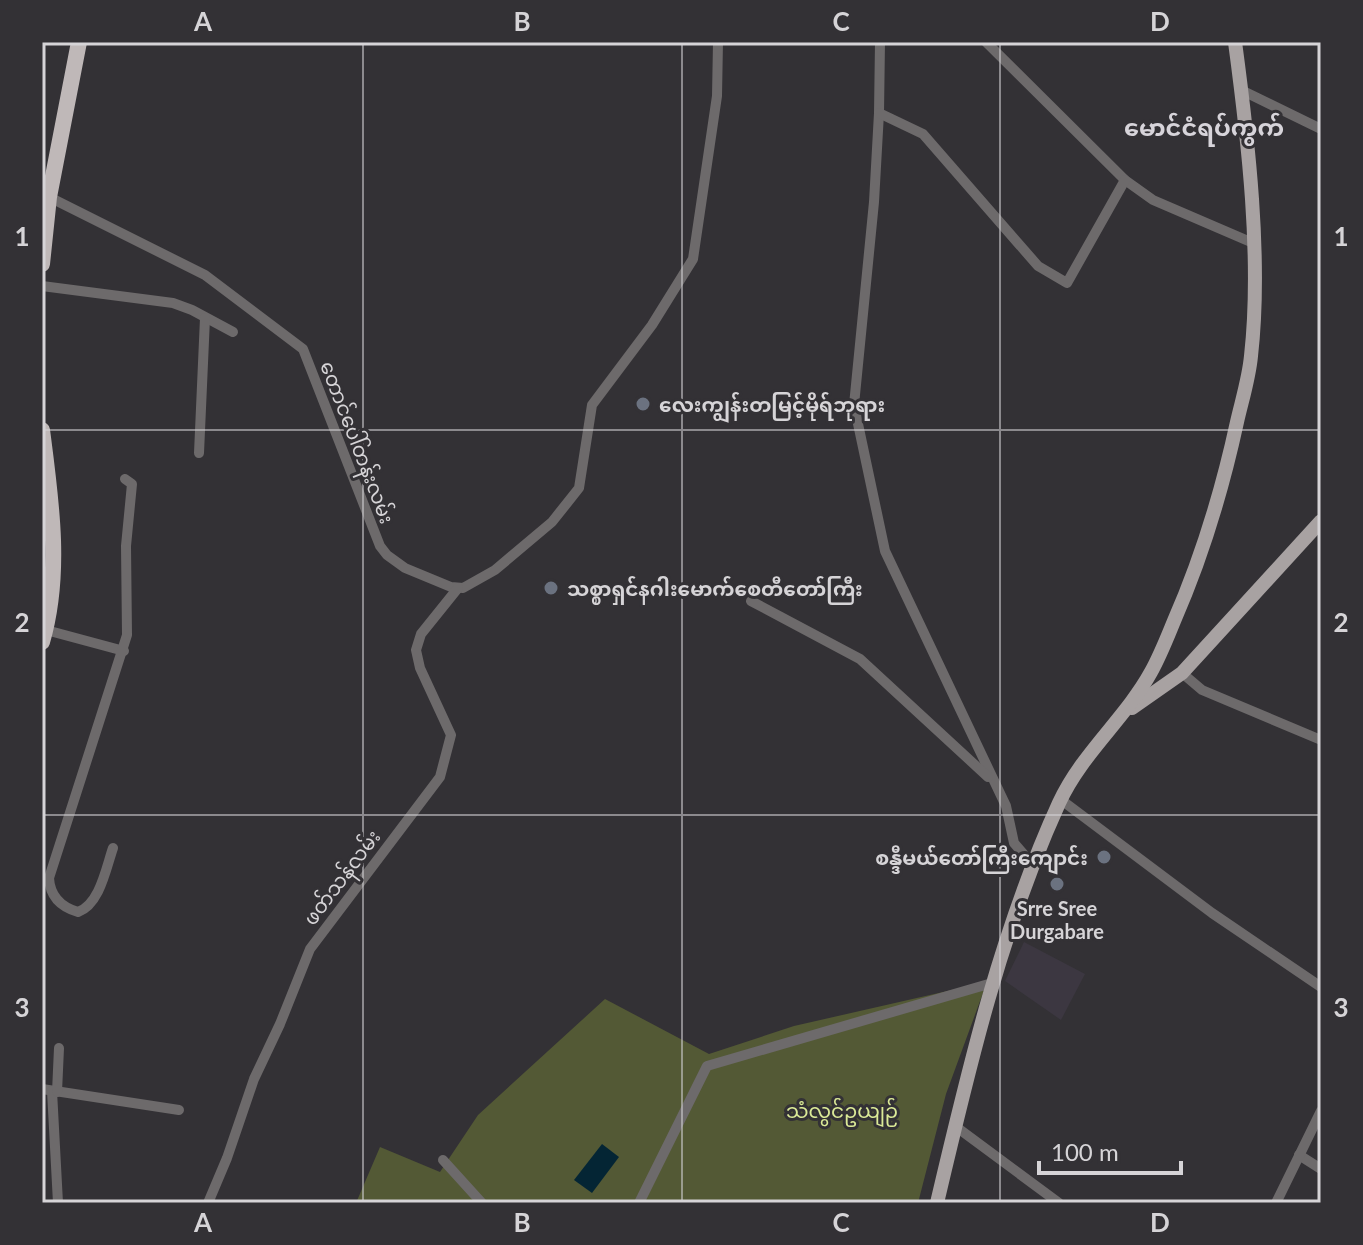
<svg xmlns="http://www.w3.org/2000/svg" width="1363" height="1245" font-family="Lato,'Noto Sans Myanmar',sans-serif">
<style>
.built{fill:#3c3741}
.green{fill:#535935}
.water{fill:#042534}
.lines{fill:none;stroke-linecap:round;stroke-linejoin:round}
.minor{stroke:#6d6a6b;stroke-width:10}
.major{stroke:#a8a2a2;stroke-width:14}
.highway{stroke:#bfb8b8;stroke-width:16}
.grid{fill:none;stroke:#d6d4d7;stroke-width:2;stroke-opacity:0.55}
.worship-dot{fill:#6b7280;stroke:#333135;stroke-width:3}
.labels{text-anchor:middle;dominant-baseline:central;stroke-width:6;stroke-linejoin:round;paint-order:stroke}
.poi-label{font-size:20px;font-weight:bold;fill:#d6d4d7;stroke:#333135;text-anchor:start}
.street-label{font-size:20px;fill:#d6d4d7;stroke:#333135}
.park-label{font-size:20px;fill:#dbea97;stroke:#333135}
.quarter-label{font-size:24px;font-weight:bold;fill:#d7d4da;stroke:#333135}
.neatline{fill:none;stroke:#d6d4d7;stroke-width:3}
.grid-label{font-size:26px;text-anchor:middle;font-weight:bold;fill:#d6d4d7}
</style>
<rect width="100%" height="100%" fill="#333135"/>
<!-- built -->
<polygon class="built" points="1024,942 1085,974 1061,1020 1005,981"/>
<!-- green -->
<polygon class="green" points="987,982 946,1094 918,1203 356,1203 380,1147 440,1172 478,1115 605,999 709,1054 794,1026"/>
<!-- water -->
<polygon class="water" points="602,1144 619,1157 592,1193 574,1180"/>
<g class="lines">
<!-- minor -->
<g class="minor">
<polyline points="880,42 879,113 874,202 854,405 885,551 1006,806 1014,843 1033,865"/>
<polyline points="986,42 1125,180 1153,200 1253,243"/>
<polyline points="1241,90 1321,129"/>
<polyline points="879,113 923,134 1038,266 1067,283 1125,180"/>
<polyline points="49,197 205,275 303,349 380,546 387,555 405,568 451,587 463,588 495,570 552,522 579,488 592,405 652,325 693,259 717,96 718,42"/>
<polyline points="42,286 173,303 192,310 233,332"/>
<polyline points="199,453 205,318"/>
<polyline points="751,601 860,659 988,777"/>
<polyline points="46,630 124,651"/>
<polyline points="1182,673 1202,690 1321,740"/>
<polyline points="1060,799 1212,913 1321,987"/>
<path d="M113 848C106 868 100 904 78 912 61 907 50 896 49 878L127 635 126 546 132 484 125 479"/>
<polyline points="42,1089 179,1110"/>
<polyline points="52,1091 58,1203"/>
<polyline points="57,1092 59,1048"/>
<polyline points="955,1126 1059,1203"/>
<polyline points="1299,1155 1321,1169"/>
<polyline points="443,1160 482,1203"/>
<polyline points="208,1203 227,1158 254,1079 280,1024 310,949 440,777 451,735 420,668 416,650 421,634 458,588"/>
<polyline points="639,1203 707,1066 992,983"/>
<polyline points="1276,1203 1321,1111"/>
</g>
<!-- major -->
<g class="major">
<polyline points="1132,708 1182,673 1321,521"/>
<path d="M937 1203C969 1067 1001 930 1059 803 1082 753 1125 719 1151 672 1160 656 1167 638 1174 621 1202 557 1222 491 1237 422 1242 400 1249 378 1251 356 1262 259 1248 139 1235 42"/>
</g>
<!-- highway -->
<g class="highway">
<polyline points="42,264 49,197 79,42"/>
<path d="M42 430C51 499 62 574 42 642"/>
</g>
</g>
<!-- grid -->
<path class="grid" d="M363 42V1203M682 42V1203M1000 42V1203M42 430H1321M42 815H1321"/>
<!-- markers -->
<g class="worship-dot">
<circle cx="643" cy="404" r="8"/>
<circle cx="551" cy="588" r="8"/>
<circle cx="1104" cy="857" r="8"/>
<circle cx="1057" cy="884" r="8"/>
</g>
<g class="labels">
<!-- poi labels -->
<g class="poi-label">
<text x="659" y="404">လေးကျွန်းတမြင့်မိုရ်ဘုရား</text>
<text x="567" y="588">သစ္စာရှင်နဂါးမောက်စေတီတော်ကြီး</text>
<text x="1088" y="857" text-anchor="end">စန္ဒီမယ်တော်ကြီးကျောင်း</text>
<text x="1057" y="908" text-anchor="middle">Srre Sree<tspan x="1057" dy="23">Durgabare</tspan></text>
</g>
<!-- street labels -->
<g class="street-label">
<text transform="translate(358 442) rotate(69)">တောင်ပေါ်တန်းလမ်း</text>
<text transform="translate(341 877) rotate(-53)">ဖတ်သန်လမ်း</text>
</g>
<!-- park labels -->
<g class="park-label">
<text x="842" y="1110">သံလွင်ဥယျဉ်</text>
</g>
<!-- quarter labels -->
<g class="quarter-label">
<text x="1204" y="126">မောင်ငံရပ်ကွက်</text>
</g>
</g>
<!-- border -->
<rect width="1363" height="1245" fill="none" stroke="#333135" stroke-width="88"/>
<!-- scale -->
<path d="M1039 1161v12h142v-12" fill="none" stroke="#d6d4d7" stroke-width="4"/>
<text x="1051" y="1161" font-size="24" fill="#d6d4d7" stroke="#333135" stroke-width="6" paint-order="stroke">100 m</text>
<rect x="44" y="44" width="1275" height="1157" class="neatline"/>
<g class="grid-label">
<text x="203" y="31">A</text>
<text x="522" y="31">B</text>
<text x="841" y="31">C</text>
<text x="1160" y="31">D</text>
<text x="22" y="246">1</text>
<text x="1341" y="246">1</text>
<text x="22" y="632">2</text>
<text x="1341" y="632">2</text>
<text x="22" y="1017">3</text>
<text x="1341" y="1017">3</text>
<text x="203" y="1232">A</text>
<text x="522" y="1232">B</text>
<text x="841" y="1232">C</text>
<text x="1160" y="1232">D</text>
</g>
</svg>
